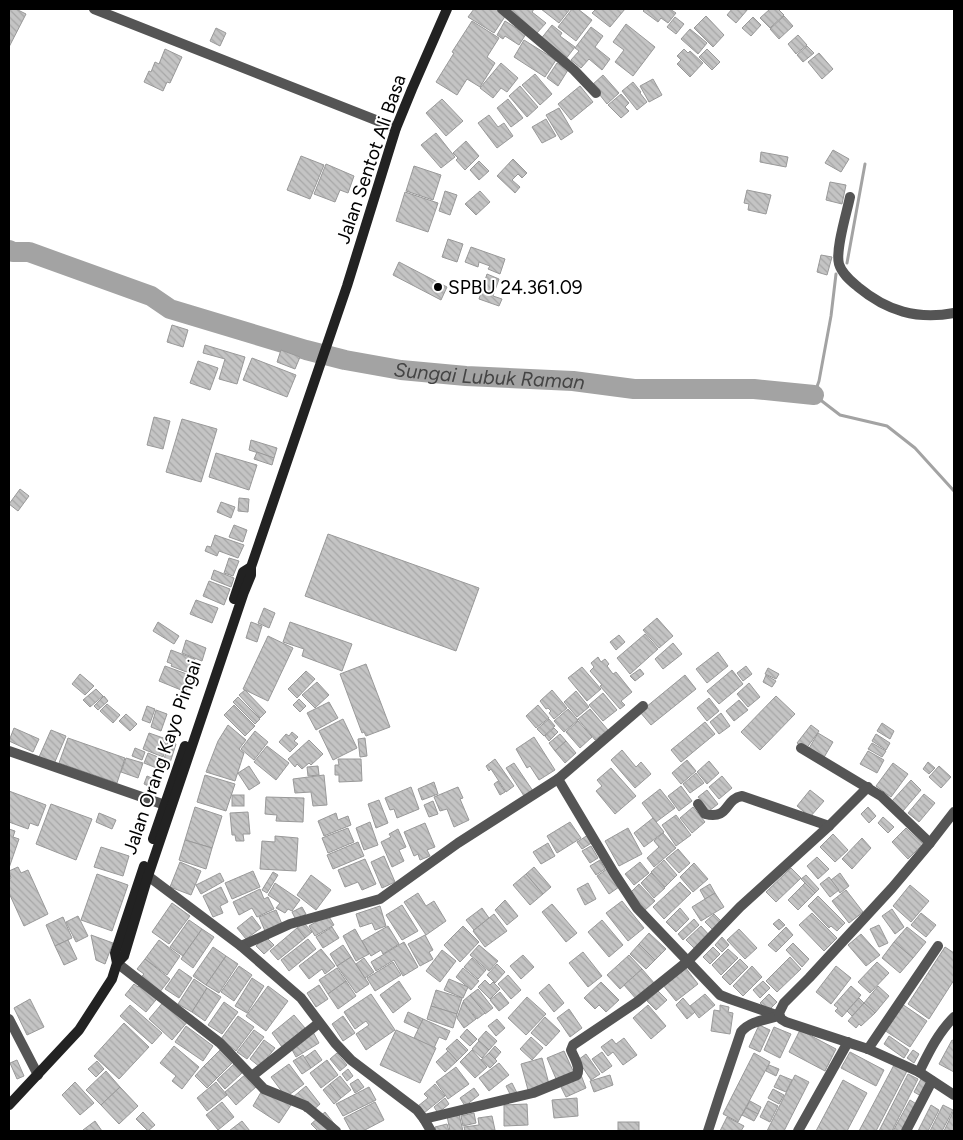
<svg xmlns="http://www.w3.org/2000/svg" width="963" height="1140" font-family="Figtree,sans-serif">
<style>
.lines{fill:none;stroke-linecap:round;stroke-linejoin:round}
.stream{stroke:#a3a3a3;stroke-width:3}
.river{stroke:#a3a3a3;stroke-width:20}
.building{fill:url(#building-back-hatch);stroke:#999}
.minor{stroke:#555;stroke-width:10}
.tertiary{stroke:#555;stroke-width:10}
.secondary{stroke:#222;stroke-width:10}
.poi-dot{fill:#000;stroke:#fff;stroke-width:2}
.labels{text-anchor:middle;dominant-baseline:central;stroke-width:4;stroke-linejoin:round;paint-order:stroke}
.street-label{font-size:19px;fill:#000;stroke:#fff}
.poi-label{font-size:19px;fill:#000;stroke:#fff;text-anchor:start}
.water-label{font-size:20px;font-style:italic;fill:#444;stroke:#fff}
</style>
<defs>
<pattern id="building-back-hatch" width="6" height="6" patternUnits="userSpaceOnUse" patternTransform="scale(1.25)"><rect width="6" height="6" fill="#c4c4c4"/><path d="M-1 5l2 2M0 0l6 6M5-1l2 2" fill="none" stroke="#a7a7a7"/></pattern>
</defs>
<rect width="100%" height="100%" fill="#fff"/>
<g class="lines">
<!-- stream -->
<g class="stream">
<polyline points="847,263 865,164"/>
<polyline points="836,274 831,316 819,381 814,395 840,415 887,426 915,448 954,491"/>
</g>
<!-- river -->
<path class="river" id="s1" d="M9 250 13 252H29L151 296 170 309 306 350 345 360 401 370 466 376 573 381 634 389H754L814 395"/>
</g>
<!-- building -->
<g class="building">
<polygon points="9,9 16,9 26,14 9,47"/>
<polygon points="474,9 496,9 506,15 494,33 468,17"/>
<polygon points="504,9 534,9 532,12 546,23 536,34"/>
<polygon points="541,9 570,9 559,23"/>
<polygon points="572,9 578,9 592,20 576,41 558,27"/>
<polygon points="596,9 625,9 610,27 592,13"/>
<polygon points="645,9 670,9 676,13 668,23 661,18 658,22 643,11"/>
<polygon points="732,9 748,9 736,23 727,15"/>
<polygon points="770,9 778,9 784,15 770,28 760,18"/>
<polygon points="706,16 724,35 713,47 694,28"/>
<polygon points="784,16 793,26 779,39 770,29"/>
<polygon points="675,17 684,24 676,34 667,27"/>
<polygon points="753,17 761,25 751,36 742,28"/>
<polygon points="472,21 499,38 487,57 495,63 480,87 467,79 457,95 436,82 454,53 452,52"/>
<polygon points="505,21 526,34 519,45 505,36 503,39 497,35"/>
<polygon points="626,24 655,47 633,76 615,62 624,50 613,42"/>
<polygon points="552,25 562,33 560,36 575,47 565,60 540,40"/>
<polygon points="591,27 603,36 595,47 610,59 602,70 589,59 581,68 571,60 579,51 575,48"/>
<polygon points="216,28 226,33 220,46 210,41"/>
<polygon points="690,29 707,43 698,54 681,39"/>
<polygon points="798,35 807,45 796,54 788,44"/>
<polygon points="524,40 556,60 545,77 514,57"/>
<polygon points="807,46 814,53 803,62 797,55"/>
<polygon points="165,49 182,57 170,83 167,82 163,91 144,82 149,71 151,72 155,62 159,64"/>
<polygon points="684,49 688,53 690,51 703,63 690,77 677,64 681,60 677,56"/>
<polygon points="707,49 720,62 712,70 699,57"/>
<polygon points="819,53 833,69 822,79 808,62"/>
<polygon points="501,63 518,78 507,92 501,88 493,98 480,88"/>
<polygon points="557,63 568,70 558,86 547,78"/>
<polygon points="535,74 552,94 540,105 522,85"/>
<polygon points="603,75 619,93 607,104 592,85"/>
<polygon points="653,79 662,95 649,102 640,86"/>
<polygon points="633,82 641,92 640,93 647,102 637,110 622,91"/>
<polygon points="520,86 538,107 527,117 509,96"/>
<polygon points="580,86 593,102 571,120 558,104"/>
<polygon points="621,94 629,103 625,107 629,111 621,118 608,105"/>
<polygon points="442,99 463,121 446,136 426,113"/>
<polygon points="508,99 523,118 511,127 497,108"/>
<polygon points="559,108 573,132 561,140 546,115"/>
<polygon points="489,115 498,127 504,123 513,136 497,148 478,123"/>
<polygon points="546,119 556,136 542,143 532,127"/>
<polygon points="436,133 455,157 441,168 421,145"/>
<polygon points="466,141 479,156 465,170 456,160 458,158 453,153"/>
<polygon points="833,150 849,159 841,172 825,163"/>
<polygon points="761,152 788,157 786,167 760,162"/>
<polygon points="301,156 324,165 310,199 287,190"/>
<polygon points="513,159 527,173 522,178 518,174 512,180 520,187 515,193 497,176"/>
<polygon points="479,161 489,171 479,180 470,170"/>
<polygon points="326,164 354,176 348,193 340,190 335,202 314,194"/>
<polygon points="414,166 441,175 433,200 406,191"/>
<polygon points="830,182 846,185 842,204 826,200"/>
<polygon points="747,190 771,195 766,214 748,210 749,204 744,203"/>
<polygon points="445,191 457,195 450,215 439,211"/>
<polygon points="480,191 490,202 476,215 465,204"/>
<polygon points="405,192 438,203 428,232 396,221"/>
<polygon points="448,239 463,244 457,262 442,257"/>
<polygon points="471,247 505,259 500,274 488,269 490,266 479,262 478,267 465,262"/>
<polygon points="821,255 832,257 827,275 817,272"/>
<polygon points="399,262 447,287 441,300 393,275"/>
<polygon points="487,274 499,279 493,296 502,299 499,306 479,299"/>
<polygon points="172,325 188,330 183,347 167,342"/>
<polygon points="205,345 245,357 237,384 219,379 225,359 203,353"/>
<polygon points="281,350 300,357 295,369 277,362"/>
<polygon points="252,358 296,375 287,397 243,380"/>
<polygon points="198,361 218,368 210,390 190,383"/>
<polygon points="154,417 170,421 163,449 147,445"/>
<polygon points="182,419 217,429 201,482 166,472"/>
<polygon points="251,440 277,448 274,458 249,450"/>
<polygon points="257,452 274,458 272,465 254,459"/>
<polygon points="216,453 257,465 249,490 209,477"/>
<polygon points="20,489 29,496 18,511 9,504"/>
<polygon points="239,498 249,499 248,512 238,511"/>
<polygon points="221,502 235,507 231,518 217,512"/>
<polygon points="234,525 247,530 243,542 229,537"/>
<polygon points="328,534 479,588 456,651 305,596"/>
<polygon points="215,535 244,545 238,558 219,551 217,556 205,551 207,546 211,547"/>
<polygon points="229,558 239,561 233,576 224,573"/>
<polygon points="214,570 234,578 231,587 211,579"/>
<polygon points="209,581 230,589 224,605 203,596"/>
<polygon points="196,600 218,608 212,623 190,614"/>
<polygon points="264,608 275,613 269,628 258,623"/>
<polygon points="657,618 673,636 659,648 643,630"/>
<polygon points="158,622 179,636 174,644 153,631"/>
<polygon points="251,622 262,626 257,642 246,638"/>
<polygon points="290,622 352,644 342,671 302,656 304,649 283,642"/>
<polygon points="645,634 658,649 630,674 617,658"/>
<polygon points="619,635 625,642 616,650 610,642"/>
<polygon points="268,636 293,648 268,701 243,689"/>
<polygon points="186,640 206,648 202,661 182,653"/>
<polygon points="673,643 682,654 663,669 655,659"/>
<polygon points="171,650 195,659 189,673 171,666 172,664 167,662"/>
<polygon points="718,652 728,666 707,683 696,669"/>
<polygon points="598,657 601,662 605,659 609,664 607,666 613,674 616,672 632,692 621,701 625,705 620,709 600,686 602,685 590,671 594,667 591,663"/>
<polygon points="366,664 390,727 366,736 364,732 362,733 340,674"/>
<polygon points="165,666 192,676 186,692 159,681"/>
<polygon points="746,666 752,674 743,681 737,673"/>
<polygon points="582,667 601,689 587,701 568,678"/>
<polygon points="768,668 779,674 776,679 765,674"/>
<polygon points="640,669 644,674 635,681 630,676"/>
<polygon points="732,670 743,684 719,704 707,691"/>
<polygon points="306,671 315,679 297,698 288,689"/>
<polygon points="80,674 94,686 85,695 72,684"/>
<polygon points="685,675 696,689 651,725 640,712"/>
<polygon points="766,675 776,681 772,687 763,682"/>
<polygon points="317,682 329,695 315,708 302,695"/>
<polygon points="749,683 760,697 748,707 737,694"/>
<polygon points="96,689 103,696 90,707 83,700"/>
<polygon points="245,690 266,712 260,718 239,695"/>
<polygon points="552,690 567,708 554,719 549,713 551,711 548,708 546,709 540,701"/>
<polygon points="576,691 589,707 577,717 564,702"/>
<polygon points="603,693 617,710 603,721 589,705"/>
<polygon points="104,696 108,701 98,710 94,706"/>
<polygon points="776,696 795,714 760,750 741,732"/>
<polygon points="238,697 260,719 255,724 233,702"/>
<polygon points="709,698 719,711 707,721 697,708"/>
<polygon points="299,699 306,706 300,712 293,705"/>
<polygon points="739,700 748,710 734,721 726,711"/>
<polygon points="329,702 338,718 316,730 307,713"/>
<polygon points="107,704 120,715 113,723 100,711"/>
<polygon points="234,705 255,726 245,736 224,715"/>
<polygon points="538,705 549,718 536,728 526,716"/>
<polygon points="147,706 155,709 150,723 142,720"/>
<polygon points="568,709 578,720 564,732 554,721"/>
<polygon points="590,709 608,730 595,740 578,719"/>
<polygon points="156,710 167,714 161,731 151,727"/>
<polygon points="721,713 730,726 719,734 710,722"/>
<polygon points="126,714 137,724 130,731 119,721"/>
<polygon points="343,719 357,748 333,760 319,731"/>
<polygon points="549,719 555,726 544,736 537,729"/>
<polygon points="578,721 592,737 580,748 566,732"/>
<polygon points="705,722 715,734 681,762 671,750"/>
<polygon points="882,723 894,731 890,739 877,731"/>
<polygon points="228,725 246,740 239,749 244,753 235,781 206,772 218,741"/>
<polygon points="811,725 819,731 806,749 797,743"/>
<polygon points="14,728 39,739 33,752 9,741"/>
<polygon points="554,728 558,732 549,741 545,736"/>
<polygon points="51,730 66,736 54,764 39,757"/>
<polygon points="255,731 268,742 254,760 241,749"/>
<polygon points="292,732 298,737 294,741 298,744 290,752 279,742 286,734 289,736"/>
<polygon points="149,733 169,740 163,757 143,749"/>
<polygon points="818,733 833,742 823,759 808,750"/>
<polygon points="560,734 566,741 555,751 549,743"/>
<polygon points="876,734 890,743 886,750 872,741"/>
<polygon points="534,737 555,770 539,780 530,766 527,768 516,749"/>
<polygon points="68,738 125,758 117,783 59,763"/>
<polygon points="365,738 367,756 360,757 358,739"/>
<polygon points="309,740 323,754 311,765 309,763 302,769 297,764 295,767 288,759"/>
<polygon points="566,741 576,753 565,763 555,751"/>
<polygon points="170,742 176,744 169,766 162,764"/>
<polygon points="872,743 886,751 882,757 868,749"/>
<polygon points="267,746 289,763 276,780 254,762"/>
<polygon points="135,748 145,752 142,760 132,756"/>
<polygon points="622,750 636,767 641,762 651,774 635,788 611,760"/>
<polygon points="868,751 884,760 877,773 860,764"/>
<polygon points="148,753 163,759 159,769 144,763"/>
<polygon points="126,758 143,763 138,778 121,772"/>
<polygon points="338,759 361,759 362,781 339,782 339,775 335,775 335,765 339,765"/>
<polygon points="495,759 514,786 506,792 491,769 489,771 486,766"/>
<polygon points="687,760 696,771 681,784 672,773"/>
<polygon points="709,761 719,773 707,784 697,772"/>
<polygon points="928,762 935,768 929,774 923,769"/>
<polygon points="514,763 533,791 524,796 506,768"/>
<polygon points="893,763 908,774 891,797 876,786"/>
<polygon points="249,766 260,783 249,790 238,773"/>
<polygon points="318,766 319,775 308,776 307,767"/>
<polygon points="939,766 951,777 941,788 929,777"/>
<polygon points="611,768 636,796 615,814 596,791 602,786 597,780"/>
<polygon points="696,773 704,783 690,793 683,784"/>
<polygon points="205,775 235,784 226,811 197,802"/>
<polygon points="324,775 327,805 313,806 311,792 295,793 293,779"/>
<polygon points="147,776 159,781 155,789 144,784"/>
<polygon points="722,776 732,788 719,799 709,787"/>
<polygon points="911,780 921,790 903,811 892,801"/>
<polygon points="498,781 505,792 500,795 494,784"/>
<polygon points="434,782 438,794 422,800 418,789"/>
<polygon points="681,786 692,801 679,811 668,796"/>
<polygon points="411,787 419,809 397,818 394,809 390,810 385,798"/>
<polygon points="458,787 463,798 460,799 469,820 454,827 447,809 440,811 434,797"/>
<polygon points="660,789 675,808 656,822 642,803"/>
<polygon points="707,790 718,804 709,811 698,797"/>
<polygon points="810,790 824,801 810,817 797,806"/>
<polygon points="9,791 46,805 38,826 30,823 28,829 9,822"/>
<polygon points="924,794 935,803 919,822 908,813"/>
<rect x="232" y="795" width="12" height="11"/>
<polygon points="266,797 304,798 303,822 276,821 277,815 265,814"/>
<polygon points="379,800 388,823 376,828 368,804"/>
<polygon points="433,801 438,814 429,817 424,805"/>
<polygon points="51,804 92,819 76,860 36,844"/>
<polygon points="195,807 222,816 212,848 185,840"/>
<polygon points="693,807 705,822 692,833 680,818"/>
<polygon points="868,807 876,816 869,823 861,814"/>
<polygon points="248,812 250,834 243,834 244,841 236,841 235,835 232,835 230,813"/>
<polygon points="99,813 116,820 112,829 96,822"/>
<polygon points="336,813 338,820 348,816 351,825 324,836 318,821"/>
<polygon points="676,815 691,835 676,846 662,825"/>
<polygon points="883,817 894,827 888,833 878,823"/>
<polygon points="653,818 664,832 644,847 634,833"/>
<polygon points="370,822 378,845 364,850 356,828"/>
<polygon points="570,822 581,838 557,853 547,836"/>
<polygon points="425,823 435,847 427,850 430,856 420,860 418,854 414,856 404,832"/>
<polygon points="348,828 354,842 328,853 322,838"/>
<polygon points="628,828 642,854 619,866 605,841"/>
<polygon points="906,828 923,844 908,859 892,842"/>
<polygon points="9,829 15,831 13,837 19,839 9,868"/>
<polygon points="398,829 406,847 399,850 404,861 392,867 381,842 391,837 389,834"/>
<polygon points="663,833 676,848 654,867 647,858 659,847 654,841"/>
<polygon points="833,834 848,850 835,862 820,847"/>
<polygon points="588,835 593,842 582,849 577,842"/>
<polygon points="275,836 298,838 296,871 260,869 262,841 275,842"/>
<polygon points="862,838 871,848 852,869 842,859"/>
<polygon points="185,840 212,848 206,869 179,860"/>
<polygon points="358,842 364,856 333,869 327,855"/>
<polygon points="548,843 555,856 541,864 533,852"/>
<polygon points="591,846 598,858 590,863 582,851"/>
<polygon points="101,847 129,856 123,876 94,867"/>
<polygon points="678,849 690,863 679,873 666,859"/>
<polygon points="384,856 395,882 382,888 371,862"/>
<polygon points="817,857 829,869 818,879 807,866"/>
<polygon points="365,859 376,884 362,890 358,882 345,887 338,870"/>
<polygon points="600,860 605,869 596,875 590,866"/>
<polygon points="664,860 677,875 665,887 651,872"/>
<polygon points="180,862 201,871 191,895 170,887"/>
<polygon points="640,862 649,873 634,885 625,874"/>
<polygon points="694,863 708,879 693,892 680,877"/>
<polygon points="18,867 21,873 28,870 48,914 24,926 9,893 9,879 11,878 9,871"/>
<polygon points="534,867 551,887 543,894 526,874"/>
<polygon points="791,868 801,878 776,902 766,892"/>
<polygon points="607,869 619,887 609,894 597,876"/>
<polygon points="253,871 260,887 232,899 225,883"/>
<polygon points="273,872 278,875 267,893 262,890"/>
<polygon points="220,873 224,881 201,894 196,885"/>
<polygon points="651,873 665,888 654,898 641,883"/>
<polygon points="840,873 849,886 840,893 831,880"/>
<polygon points="97,874 128,885 112,931 81,920"/>
<polygon points="526,874 543,894 530,905 513,885"/>
<polygon points="311,875 331,890 316,910 297,895"/>
<polygon points="806,875 819,889 815,893 801,879"/>
<polygon points="829,877 839,890 830,897 820,884"/>
<polygon points="680,882 691,893 664,919 653,907"/>
<polygon points="275,883 300,900 292,911 288,909 285,913 276,908 280,903 268,895"/>
<polygon points="588,883 596,899 585,905 577,889"/>
<polygon points="805,883 815,893 798,910 788,900"/>
<polygon points="639,884 655,901 645,910 629,894"/>
<polygon points="710,884 715,893 705,899 700,890"/>
<polygon points="910,885 929,901 911,922 893,906"/>
<polygon points="221,887 228,902 220,906 223,913 213,917 203,896"/>
<polygon points="260,889 264,899 268,897 274,909 257,917 252,908 239,915 233,902"/>
<polygon points="846,890 863,912 849,923 832,901"/>
<polygon points="418,893 426,906 434,901 446,921 426,935 404,902"/>
<polygon points="715,893 724,907 701,921 692,907"/>
<polygon points="818,896 845,923 837,931 831,926 829,928 808,906"/>
<polygon points="505,900 518,916 507,925 495,910"/>
<polygon points="622,901 644,928 628,941 606,913"/>
<polygon points="172,903 190,916 169,944 152,932"/>
<polygon points="552,904 577,933 566,942 542,912"/>
<polygon points="402,905 418,931 402,940 386,915"/>
<polygon points="380,906 386,926 375,930 372,923 360,927 356,914"/>
<polygon points="302,907 306,914 296,920 292,912"/>
<polygon points="482,908 489,918 474,930 466,920"/>
<polygon points="680,908 689,919 676,932 666,922"/>
<polygon points="892,909 904,927 895,934 882,916"/>
<polygon points="276,910 282,924 265,931 259,917"/>
<polygon points="812,913 837,938 824,951 799,925"/>
<polygon points="921,913 936,925 926,937 911,925"/>
<polygon points="494,914 507,931 485,947 473,931"/>
<polygon points="714,914 723,923 714,931 705,922"/>
<polygon points="328,915 334,925 315,936 309,926"/>
<polygon points="78,916 88,936 76,942 66,922"/>
<polygon points="252,916 261,928 246,939 237,928"/>
<polygon points="63,917 72,938 55,946 46,925"/>
<polygon points="694,919 699,925 683,940 678,934"/>
<polygon points="779,919 785,925 779,930 773,924"/>
<polygon points="189,920 202,929 183,956 170,947"/>
<polygon points="602,920 623,945 609,957 588,932"/>
<polygon points="304,923 312,932 305,938 297,928"/>
<polygon points="879,925 888,943 879,947 870,929"/>
<polygon points="388,926 399,944 383,954 381,950 371,956 362,941"/>
<polygon points="463,926 479,942 460,962 444,945"/>
<polygon points="701,926 710,936 695,949 686,940"/>
<polygon points="332,927 339,938 323,948 316,937"/>
<polygon points="786,927 793,935 776,952 768,945"/>
<polygon points="907,927 926,942 913,958 894,942"/>
<polygon points="297,928 305,938 278,960 270,951"/>
<polygon points="202,929 214,937 193,968 181,959"/>
<polygon points="355,929 369,954 356,961 343,936"/>
<polygon points="739,929 757,948 745,959 727,940"/>
<polygon points="649,933 666,949 655,960 639,944"/>
<polygon points="861,934 880,955 866,966 848,945"/>
<polygon points="91,935 113,943 105,964 96,960"/>
<polygon points="425,935 433,950 429,952 433,959 420,966 408,944"/>
<polygon points="266,937 274,945 264,954 256,946"/>
<polygon points="722,937 729,945 722,952 715,945"/>
<polygon points="308,939 316,949 289,971 281,960"/>
<polygon points="68,940 77,959 64,965 55,946"/>
<polygon points="159,940 180,956 167,975 145,959"/>
<polygon points="404,942 418,967 403,976 394,960 376,971 371,962"/>
<polygon points="894,942 913,958 900,973 882,958"/>
<polygon points="793,943 809,959 802,967 786,950"/>
<polygon points="639,944 655,960 646,969 630,954"/>
<polygon points="343,945 351,957 337,966 330,954"/>
<polygon points="479,945 498,961 489,971 470,955"/>
<polygon points="213,947 226,956 206,985 193,976"/>
<polygon points="713,947 720,954 710,964 703,957"/>
<polygon points="945,947 954,953 954,980 929,1019 908,1004"/>
<polygon points="321,949 335,966 325,974 322,969 309,979 299,966"/>
<polygon points="728,949 738,958 721,975 712,965"/>
<polygon points="442,950 456,961 440,982 426,971"/>
<polygon points="583,952 602,976 588,987 569,963"/>
<polygon points="523,955 534,967 521,979 510,966"/>
<polygon points="629,955 642,969 620,989 607,975"/>
<polygon points="226,956 238,964 219,993 206,985"/>
<polygon points="351,957 369,984 356,993 337,966"/>
<polygon points="790,957 801,969 777,992 766,981"/>
<polygon points="364,958 374,972 365,978 356,964"/>
<polygon points="472,958 486,970 478,979 464,967"/>
<polygon points="145,959 170,979 159,993 140,978 144,974 137,969"/>
<polygon points="740,959 748,967 730,985 722,977"/>
<polygon points="393,962 401,975 375,991 367,978"/>
<polygon points="877,962 889,973 870,993 858,982"/>
<polygon points="497,964 505,972 495,983 487,975"/>
<polygon points="239,966 252,975 234,1001 221,992"/>
<polygon points="752,966 762,977 743,996 733,986"/>
<polygon points="836,966 851,978 831,1004 816,992"/>
<polygon points="685,967 698,984 676,1001 663,985"/>
<polygon points="337,968 346,981 328,994 319,980"/>
<polygon points="463,968 479,981 471,990 456,977"/>
<polygon points="179,969 192,978 179,998 165,989"/>
<polygon points="642,969 655,984 637,1000 624,985"/>
<polygon points="508,975 521,990 511,999 498,984"/>
<polygon points="252,978 264,986 247,1013 235,1006"/>
<polygon points="194,979 207,988 192,1012 178,1004"/>
<polygon points="449,979 468,987 463,998 444,990"/>
<polygon points="485,980 490,985 493,982 500,989 490,999 478,987"/>
<polygon points="143,981 160,995 146,1012 125,995 134,984 138,987"/>
<polygon points="346,981 356,996 338,1009 328,994"/>
<polygon points="399,981 411,999 393,1013 380,995"/>
<polygon points="763,981 770,988 760,998 753,990"/>
<polygon points="601,982 619,1000 606,1012 599,1005 595,1009 584,998"/>
<polygon points="549,984 564,1003 554,1012 539,993"/>
<polygon points="319,985 328,999 316,1007 307,993"/>
<polygon points="268,986 288,1001 266,1031 246,1016"/>
<polygon points="851,986 861,995 842,1017 835,1011 838,1008 834,1005"/>
<polygon points="878,986 889,996 875,1013 864,1003"/>
<polygon points="207,988 221,997 205,1021 192,1012"/>
<polygon points="478,989 493,1008 485,1014 470,995"/>
<polygon points="436,990 462,998 457,1014 431,1006"/>
<polygon points="658,991 667,1000 656,1010 647,1001"/>
<polygon points="500,992 509,1003 499,1011 490,1000"/>
<polygon points="371,994 395,1030 366,1050 356,1034 369,1025 366,1021 355,1029 344,1012"/>
<polygon points="705,994 715,1005 699,1018 690,1006"/>
<polygon points="769,994 777,1002 768,1011 760,1003"/>
<polygon points="470,995 485,1013 477,1019 463,1001"/>
<polygon points="527,997 546,1014 526,1035 508,1018"/>
<polygon points="683,998 695,1012 687,1019 676,1005"/>
<polygon points="859,998 864,1003 852,1016 847,1011"/>
<polygon points="30,999 44,1027 27,1035 14,1008"/>
<polygon points="165,1000 189,1020 172,1040 149,1019"/>
<polygon points="224,1002 238,1012 222,1034 208,1025"/>
<polygon points="463,1002 476,1019 464,1028 457,1018"/>
<polygon points="864,1003 875,1013 861,1026 859,1024 856,1028 848,1021"/>
<polygon points="902,1004 927,1021 910,1047 884,1030"/>
<polygon points="130,1005 162,1033 152,1044 120,1016"/>
<polygon points="648,1005 666,1026 651,1039 633,1018"/>
<polygon points="720,1005 729,1007 728,1012 733,1013 730,1034 711,1031 714,1010 720,1011"/>
<polygon points="431,1006 457,1014 453,1028 427,1019"/>
<polygon points="569,1009 582,1028 570,1037 557,1018"/>
<polygon points="408,1012 423,1019 419,1029 404,1022"/>
<polygon points="294,1015 305,1028 282,1047 272,1033"/>
<polygon points="238,1016 254,1027 236,1051 221,1039"/>
<polygon points="343,1016 355,1033 343,1041 332,1024"/>
<polygon points="545,1017 560,1031 546,1046 531,1033"/>
<polygon points="423,1019 450,1031 446,1040 439,1037 434,1048 414,1038"/>
<polygon points="497,1019 505,1028 496,1036 488,1026"/>
<polygon points="124,1023 149,1047 119,1079 94,1056"/>
<polygon points="759,1025 770,1030 760,1052 749,1047"/>
<polygon points="186,1026 213,1046 203,1061 175,1042"/>
<polygon points="774,1027 791,1034 780,1058 764,1050"/>
<polygon points="467,1029 477,1039 470,1046 460,1037"/>
<polygon points="254,1030 264,1037 247,1059 237,1052"/>
<polygon points="396,1030 436,1048 420,1083 380,1065"/>
<polygon points="800,1030 836,1049 825,1071 789,1052"/>
<polygon points="486,1031 497,1041 489,1050 478,1040"/>
<polygon points="313,1032 319,1043 296,1057 290,1046"/>
<polygon points="889,1036 909,1050 904,1058 884,1044"/>
<polygon points="531,1037 543,1048 532,1060 520,1049"/>
<polygon points="624,1038 637,1055 623,1065 613,1052 608,1056 601,1047 612,1039 616,1044"/>
<polygon points="457,1039 468,1050 457,1061 446,1049"/>
<polygon points="264,1040 275,1048 260,1067 250,1059"/>
<polygon points="952,1040 954,1041 954,1072 939,1064"/>
<polygon points="479,1041 489,1050 482,1058 472,1049"/>
<polygon points="174,1046 199,1067 182,1089 172,1081 176,1076 160,1063"/>
<polygon points="495,1046 501,1052 495,1059 489,1053"/>
<polygon points="220,1050 233,1062 217,1078 204,1066"/>
<polygon points="315,1050 322,1060 311,1068 304,1058"/>
<polygon points="472,1050 487,1067 475,1078 460,1062"/>
<polygon points="913,1050 919,1054 914,1063 907,1058"/>
<polygon points="448,1051 457,1061 445,1072 436,1062"/>
<polygon points="564,1051 574,1073 557,1081 547,1058"/>
<polygon points="602,1052 612,1066 602,1073 592,1059"/>
<polygon points="850,1052 884,1070 876,1086 841,1068"/>
<polygon points="337,1053 347,1065 340,1071 330,1059"/>
<polygon points="489,1053 497,1061 490,1068 481,1060"/>
<polygon points="754,1053 770,1062 738,1122 723,1114"/>
<polygon points="586,1054 600,1074 591,1080 578,1060"/>
<polygon points="303,1055 311,1068 302,1074 293,1061"/>
<polygon points="542,1058 549,1084 528,1090 521,1064"/>
<polygon points="17,1060 24,1076 17,1079 10,1063"/>
<polygon points="327,1060 338,1075 321,1088 310,1073"/>
<polygon points="97,1061 104,1069 96,1077 88,1069"/>
<polygon points="499,1063 509,1075 489,1091 479,1078"/>
<polygon points="234,1064 242,1073 225,1089 217,1080"/>
<polygon points="289,1064 304,1084 286,1097 271,1077"/>
<polygon points="769,1065 779,1069 776,1076 766,1071"/>
<polygon points="894,1065 907,1071 876,1131 859,1131"/>
<polygon points="204,1066 217,1078 207,1088 195,1076"/>
<polygon points="456,1067 469,1084 448,1099 436,1082"/>
<polygon points="348,1069 353,1076 347,1081 342,1074"/>
<polygon points="106,1071 120,1087 101,1105 86,1090"/>
<polygon points="246,1074 257,1086 236,1105 225,1092"/>
<polygon points="908,1074 918,1079 892,1131 879,1131"/>
<polygon points="581,1075 586,1088 566,1097 560,1085"/>
<polygon points="610,1075 613,1085 594,1092 590,1081"/>
<polygon points="780,1075 792,1080 786,1092 774,1087"/>
<polygon points="795,1075 809,1082 784,1131 767,1131"/>
<polygon points="340,1076 351,1090 341,1098 330,1084"/>
<polygon points="358,1079 364,1087 355,1093 350,1084"/>
<polygon points="921,1079 928,1082 921,1096 914,1092"/>
<polygon points="843,1080 867,1093 847,1131 816,1131"/>
<polygon points="75,1082 94,1103 80,1115 62,1095"/>
<polygon points="216,1082 227,1095 207,1111 197,1098"/>
<polygon points="512,1083 517,1093 511,1096 506,1086"/>
<polygon points="330,1084 341,1098 334,1104 323,1090"/>
<polygon points="435,1084 445,1096 424,1113 418,1106 428,1098 424,1094"/>
<polygon points="306,1086 320,1104 312,1111 310,1108 305,1112 292,1098"/>
<polygon points="120,1087 138,1106 119,1124 101,1105"/>
<polygon points="264,1087 291,1105 279,1123 253,1106"/>
<polygon points="369,1087 376,1100 343,1116 336,1104"/>
<polygon points="474,1088 479,1095 465,1106 460,1098"/>
<polygon points="773,1089 784,1095 779,1104 768,1098"/>
<polygon points="445,1098 449,1104 438,1113 434,1107"/>
<polygon points="577,1098 578,1116 554,1118 552,1100"/>
<polygon points="910,1100 918,1105 904,1131 893,1131"/>
<polygon points="750,1101 761,1107 758,1114 746,1108"/>
<polygon points="768,1101 778,1106 770,1122 760,1117"/>
<polygon points="222,1102 234,1117 218,1130 206,1115"/>
<polygon points="375,1102 384,1120 363,1131 351,1131 344,1118"/>
<polygon points="527,1104 528,1125 504,1126 504,1105"/>
<polygon points="931,1105 939,1110 928,1131 918,1131"/>
<polygon points="943,1105 953,1110 942,1131 930,1131"/>
<polygon points="746,1108 758,1114 754,1121 742,1115"/>
<polygon points="143,1112 155,1125 148,1131 136,1119"/>
<polygon points="325,1112 340,1131 318,1131 311,1124"/>
<polygon points="953,1112 954,1131 944,1131"/>
<polygon points="474,1113 476,1123 463,1126 461,1116"/>
<polygon points="459,1114 463,1131 450,1131 447,1116"/>
<polygon points="492,1116 495,1130 486,1131 465,1131 464,1127 479,1125 478,1118"/>
<polygon points="727,1117 744,1126 741,1131 720,1131"/>
<polygon points="95,1121 102,1131 85,1131 83,1130"/>
<polygon points="242,1121 250,1131 229,1131"/>
<rect x="618" y="1122" width="21" height="9"/>
<polygon points="447,1124 449,1131 436,1131 435,1127"/>
</g>
<g class="lines">
<!-- minor -->
<g class="minor">
<polyline points="94,9 396,128"/>
<polyline points="502,9 574,70 596,93"/>
<path d="M850 197C847 212 835 250 839 264 842 274 851 281 858 287 887 311 917 320 954 313"/>
<polyline points="801,748 881,796 930,843"/>
<polyline points="9,751 165,805"/>
<polyline points="558,779 614,873 637,908 720,995 730,999 779,1016"/>
<path d="M698 804 705 814C730 820 724 799 742 796L829 826"/>
<polyline points="241,946 290,924 380,899 458,843 558,779 643,706"/>
<polyline points="117,963 220,1043 264,1089 306,1106 336,1131"/>
<polyline points="9,1019 38,1075"/>
<polyline points="868,1049 938,946"/>
<path d="M919 1072C929 1052 938 1033 954 1017"/>
<polyline points="252,1076 319,1023"/>
<path d="M424 1119 533 1093 577 1075C581 1067 574 1058 571 1050L573 1045 637 1002 688 961 740 907 829 826 868 787"/>
<path d="M708 1131 720 1094 741 1032C750 1021 765 1020 779 1016"/>
<polyline points="798,1131 848,1042"/>
<polyline points="906,1131 932,1081"/>
</g>
<!-- tertiary -->
<g class="tertiary">
<polyline points="954,812 930,843 892,888 809,978 784,1003 779,1013 781,1019 786,1022 868,1049 919,1072 954,1095"/>
<polyline points="148,876 241,946 301,998 335,1043 351,1060 417,1110 424,1119 431,1131"/>
</g>
<!-- secondary -->
<g class="secondary">
<polyline points="234,599 243,572 251,567"/>
<polyline points="153,839 185,746"/>
<polyline points="117,963 115,953 144,866"/>
<polyline points="9,1105 79,1030 112,979 117,963 124,956 148,876 244,592 251,575 251,567 347,286 396,128 412,89 447,9"/>
</g>
</g>
<!-- markers -->
<circle class="poi-dot" cx="438" cy="287" r="5"/>
<g class="labels">
<!-- street labels -->
<g class="street-label">
<text transform="translate(371 159) rotate(-71)">Jalan Sentot Ali Basa</text>
<text transform="translate(162 757) rotate(-71)">Jalan Orang Kayo Pingai</text>
</g>
<!-- poi labels -->
<g class="poi-label">
<text x="448" y="287">SPBU 24.361.09</text>
</g>
<!-- water labels -->
<g class="water-label">
<text stroke="none"><textPath href="#s1" startOffset="501">Sungai Lubuk Raman</textPath></text>
</g>
</g>
<!-- border -->
<rect width="963" height="1140" fill="none" stroke="#000000" stroke-width="20"/>
</svg>
